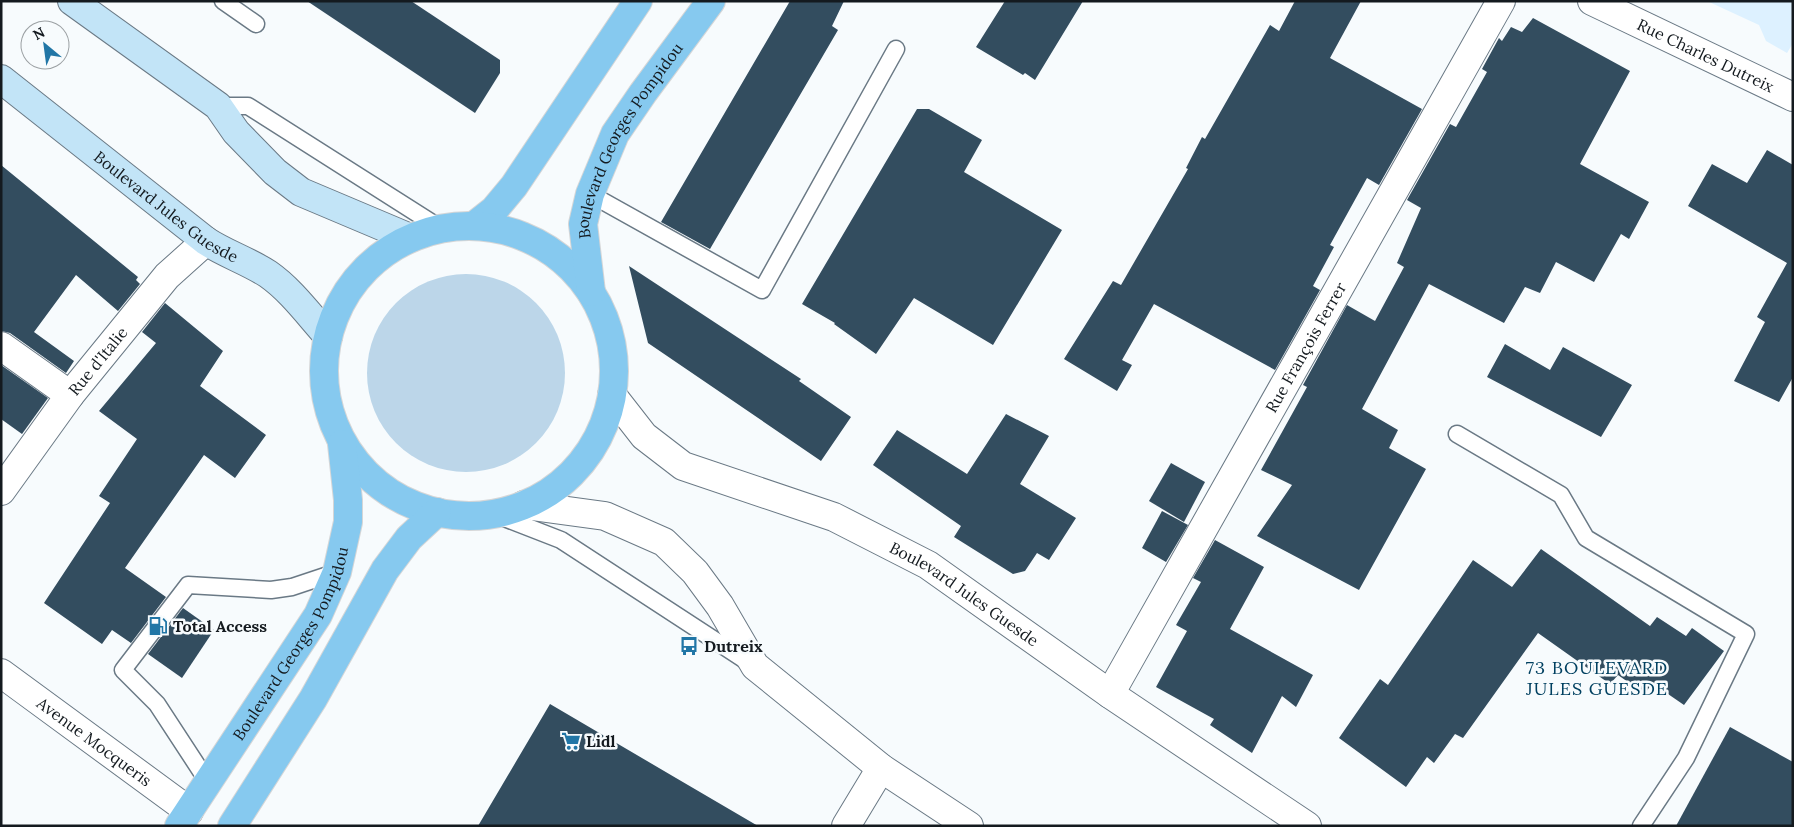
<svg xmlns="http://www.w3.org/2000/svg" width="1794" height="827" font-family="Lora,serif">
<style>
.built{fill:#ddf1ff}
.green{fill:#bcd6e9}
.building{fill:#334d5f}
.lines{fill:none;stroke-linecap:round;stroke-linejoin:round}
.service-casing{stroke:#6a7985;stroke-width:19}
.minor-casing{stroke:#6a7985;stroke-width:30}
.tertiary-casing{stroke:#6a7985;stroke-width:30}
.secondary-casing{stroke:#6a7985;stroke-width:30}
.primary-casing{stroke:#d5d6d7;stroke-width:30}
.service{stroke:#fff;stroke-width:16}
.minor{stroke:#fff;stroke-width:28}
.tertiary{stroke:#fff;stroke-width:28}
.secondary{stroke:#c2e4f7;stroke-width:28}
.primary{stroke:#86c9ef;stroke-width:28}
.labels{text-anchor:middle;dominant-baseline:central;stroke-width:5;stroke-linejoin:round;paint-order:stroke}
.street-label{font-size:16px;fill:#141a1f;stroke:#f7fbfd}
.poi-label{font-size:16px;font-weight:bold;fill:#141a1f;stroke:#f7fbfd;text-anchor:start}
.neighbourhood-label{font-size:18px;letter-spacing:1px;fill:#004060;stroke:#f7fbfd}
</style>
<rect width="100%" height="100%" fill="#f7fbfd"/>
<!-- built -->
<polygon class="built" points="1707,1 1793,1 1793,43 1787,53 1766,41 1759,25"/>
<!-- green -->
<circle class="green" cx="466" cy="373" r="99"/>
<!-- building -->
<g class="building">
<polygon points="307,1 411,1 500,60 500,73 475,113"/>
<polygon points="790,1 844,1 832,26 838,30 710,249 661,222"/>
<polygon points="1005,1 1083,1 1035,80 1025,73 1023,75 976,47"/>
<polygon points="1295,1 1361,1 1330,58 1422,109 1379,185 1367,178 1330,245 1334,247 1313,286 1320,290 1275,370 1154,304 1122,360 1132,365 1117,391 1064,359 1113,281 1121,285 1188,169 1186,168 1202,137 1205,139 1270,25 1279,31"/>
<polygon points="1533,18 1630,71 1580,164 1649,202 1629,239 1621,234 1594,282 1556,262 1540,293 1525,287 1504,323 1429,284 1362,409 1398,430 1389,448 1426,469 1359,590 1257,536 1292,485 1261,470 1307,387 1303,385 1347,305 1375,321 1404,267 1397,263 1421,208 1407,200 1450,124 1456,127 1487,72 1482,69 1499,38 1502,41 1511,27 1522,32"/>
<polygon points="917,109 929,109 982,140 964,172 1062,230 993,345 914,298 876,354 834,324 835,323 802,304"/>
<polygon points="1767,150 1793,165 1793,377 1779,402 1734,381 1765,322 1757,317 1787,263 1688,206 1712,164 1747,183"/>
<polygon points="1,165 138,277 136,280 140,284 118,311 76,275 34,332 74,361 66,373 10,333 1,331"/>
<polygon points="629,266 801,379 799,381 851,417 821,461 648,343"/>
<polygon points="165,303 223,351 200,386 266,435 235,478 204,455 125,568 166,597 131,643 112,630 102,644 44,603 110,503 99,496 137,439 99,411 156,343 142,332"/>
<polygon points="1505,344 1550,370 1563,347 1632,385 1601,437 1487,377"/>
<polygon points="1,365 48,398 22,434 1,419"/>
<polygon points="1006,414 1049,436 1020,484 1076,518 1049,560 1037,553 1025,571 1013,574 954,537 961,526 873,465 897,430 967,474"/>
<polygon points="1171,463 1205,482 1184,522 1149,501"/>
<polygon points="1162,511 1188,525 1166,562 1142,548"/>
<polygon points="1215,540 1264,567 1230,629 1313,675 1296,707 1282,696 1252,753 1210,725 1214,719 1156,687 1187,631 1176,625 1201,582 1193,578"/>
<polygon points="1541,549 1650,626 1657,617 1686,636 1692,628 1724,651 1684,705 1652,683 1645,694 1618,675 1610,684 1538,633 1463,738 1455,734 1434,763 1427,757 1406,787 1339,738 1380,679 1388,685 1473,560 1512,587"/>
<polygon points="183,608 214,630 182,678 148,654"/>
<polygon points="550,704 676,778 758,826 478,826"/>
<polygon points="1730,727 1793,762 1793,826 1676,826"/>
</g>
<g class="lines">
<!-- service casing -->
<g class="service-casing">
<g id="service">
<polyline points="223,1 256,24"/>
<polyline points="218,106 248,106 440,228"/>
<polyline points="590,194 762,290 896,49"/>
<polyline points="1457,434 1561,495 1586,538 1746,634 1686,758 1641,826"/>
<polyline points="494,514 561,540 748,662"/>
<polyline points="208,782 157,704 123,670 188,585 271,590 292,587 337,572"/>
</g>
</g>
<!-- minor casing -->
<g class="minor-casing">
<g id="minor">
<path id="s1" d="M1592 1 1793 97"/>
<polyline points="1,346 70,395"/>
<path id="s2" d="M1 491 70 395 167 276 206 241"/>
<path id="s3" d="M1 673 189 811"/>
<path id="s4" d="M1110 694 1501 1"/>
<polyline points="846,826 881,768"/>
</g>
</g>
<!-- tertiary casing -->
<g class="tertiary-casing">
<g id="tertiary">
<path id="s5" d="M612 395 644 436 683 466 834 517 928 565 1110 694 1307 826"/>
<polyline points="524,505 605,516 664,542 695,572 720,606 755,666 881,768 969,826"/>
</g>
</g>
<!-- secondary casing -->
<g class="secondary-casing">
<g id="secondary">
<polyline points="72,1 218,106 236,132 275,172 301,192 410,238"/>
<path id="s6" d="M1 79 206 241C226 254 248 261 268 274 291 290 309 315 328 336"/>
</g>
</g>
<!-- primary casing -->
<g class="primary-casing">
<g id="primary">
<polyline points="475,225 494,210 514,186 638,1"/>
<circle cx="469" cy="371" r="145"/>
<path id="s7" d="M591 292 583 224 590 194 615 134 643 93 711 1"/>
<path id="s8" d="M179 826 318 615 337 572 348 522V500L342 444"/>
<polyline points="232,826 313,699 385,570 409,538 437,512"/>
</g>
</g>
<!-- service -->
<use href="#service" class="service"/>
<!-- minor -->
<use href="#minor" class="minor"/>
<!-- tertiary -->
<use href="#tertiary" class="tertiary"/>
<!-- secondary -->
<use href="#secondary" class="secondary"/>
<!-- primary -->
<use href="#primary" class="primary"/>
</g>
<!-- icons -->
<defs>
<g id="fuel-bare" transform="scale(1.5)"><path d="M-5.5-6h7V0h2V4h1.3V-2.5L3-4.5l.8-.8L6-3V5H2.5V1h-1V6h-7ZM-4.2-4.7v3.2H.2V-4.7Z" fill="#2176a6" stroke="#f7fbfd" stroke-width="2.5" paint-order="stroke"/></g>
<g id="bus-bare" transform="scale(1.5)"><path d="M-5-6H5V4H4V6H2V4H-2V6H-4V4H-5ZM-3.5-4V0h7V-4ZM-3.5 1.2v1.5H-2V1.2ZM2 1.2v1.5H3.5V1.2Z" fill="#2176a6" stroke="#f7fbfd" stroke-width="2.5" paint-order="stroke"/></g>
<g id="supermarket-bare" transform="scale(1.5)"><path d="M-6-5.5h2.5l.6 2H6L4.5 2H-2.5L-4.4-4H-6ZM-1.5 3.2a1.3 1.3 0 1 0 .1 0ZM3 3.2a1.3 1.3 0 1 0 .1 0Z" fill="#2176a6" stroke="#f7fbfd" stroke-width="2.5" paint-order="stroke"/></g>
</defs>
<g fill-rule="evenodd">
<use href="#fuel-bare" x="158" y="626"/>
<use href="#bus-bare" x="689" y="646"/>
<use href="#supermarket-bare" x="571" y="741"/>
</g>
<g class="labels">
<!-- street labels -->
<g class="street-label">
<text stroke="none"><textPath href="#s1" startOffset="126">Rue Charles Dutreix</textPath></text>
<text stroke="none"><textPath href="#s7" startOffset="164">Boulevard Georges Pompidou</textPath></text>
<text stroke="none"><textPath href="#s6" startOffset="209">Boulevard Jules Guesde</textPath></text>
<text stroke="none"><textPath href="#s4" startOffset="398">Rue François Ferrer</textPath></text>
<text stroke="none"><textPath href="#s2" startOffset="162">Rue d'Italie</textPath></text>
<text stroke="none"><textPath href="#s5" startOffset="412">Boulevard Jules Guesde</textPath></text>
<text stroke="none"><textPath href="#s8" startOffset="215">Boulevard Georges Pompidou</textPath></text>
<text stroke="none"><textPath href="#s3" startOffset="116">Avenue Mocqueris</textPath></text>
</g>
<!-- poi labels -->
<g class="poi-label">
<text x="173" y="626">Total Access</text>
<text x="704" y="646">Dutreix</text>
<text x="586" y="741">Lidl</text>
</g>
<!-- neighbourhood labels -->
<g class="neighbourhood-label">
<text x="1597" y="667">73 BOULEVARD<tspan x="1597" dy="21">JULES GUESDE</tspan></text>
</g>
</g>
<!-- border -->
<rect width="1794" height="827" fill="none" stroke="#141a1f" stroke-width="5"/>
<!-- north arrow -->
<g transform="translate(45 45) rotate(331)"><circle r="24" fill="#f7fbfd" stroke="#9ca1a4"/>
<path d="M0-4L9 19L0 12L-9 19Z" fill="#2176a6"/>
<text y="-8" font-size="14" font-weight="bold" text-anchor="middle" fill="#141a1f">N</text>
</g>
</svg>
